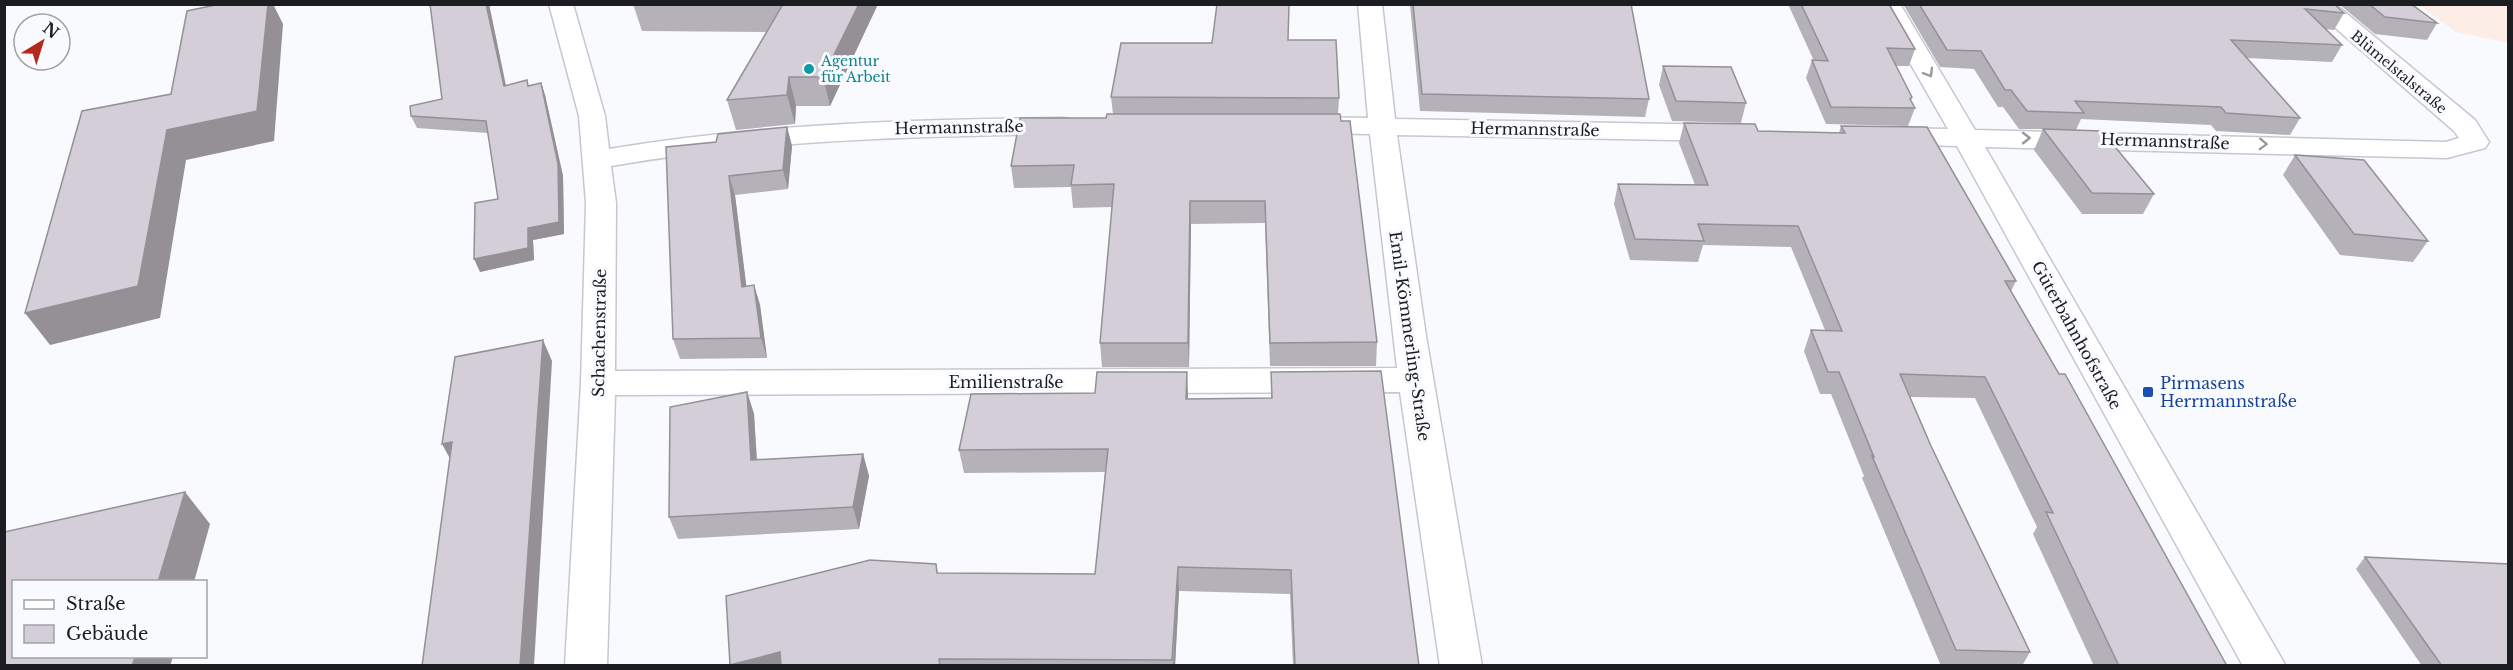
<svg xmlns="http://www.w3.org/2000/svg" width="2513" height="670" font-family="'Libre Baskerville',serif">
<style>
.industrial{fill:#fcede7}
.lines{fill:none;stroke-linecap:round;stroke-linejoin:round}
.street-casing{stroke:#c6c8d1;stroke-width:3}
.street{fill:#fff;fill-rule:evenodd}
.wall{fill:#b5b1b9}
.shaded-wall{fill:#949096}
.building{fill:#d3ced7;stroke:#949096;stroke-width:1.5}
.oneway{stroke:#99999b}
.culture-dot{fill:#0f9aa8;stroke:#f9fafe;stroke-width:2}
.transit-dot{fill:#1a4fb4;stroke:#f9fafe;stroke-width:2}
.labels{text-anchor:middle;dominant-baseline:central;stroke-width:6;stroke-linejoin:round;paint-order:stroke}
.far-culture-label{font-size:14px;fill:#0d838f;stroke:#f9fafe;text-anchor:start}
.far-street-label{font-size:14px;fill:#1c1d20;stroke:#f9fafe}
.street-label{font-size:16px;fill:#1c1d20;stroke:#f9fafe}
.transit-label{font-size:16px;fill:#164399;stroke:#f9fafe;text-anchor:start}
</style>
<rect width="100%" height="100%" fill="#f9fafe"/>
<!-- industrial -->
<polygon class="industrial" points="2419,5 2508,5 2508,43 2456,32"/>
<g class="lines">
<!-- street casing -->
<g class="street-casing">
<g id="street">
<path d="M549 4H573L605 116 609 149C760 124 911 119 1063 118L1073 120 1077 126 1073 132 1063 134C912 136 761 140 611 166L616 203 615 371 1397 368 1370 134 1307 133 1297 131 1293 125 1297 119 1307 117 1368 118 1358 4H1382L1395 119 1726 125 1736 127 1740 133 1736 139 1726 141 1397 135 1426 336 1482 666H1440L1400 392 615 395 607 666H565L581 383 586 203 579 116Z"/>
<polygon points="1876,4 1900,4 1975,130 2446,142 2459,138 2454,131 2308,4 2335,4 2475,120 2489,142 2485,148 2447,158 1985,147 2286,666 2243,666 1957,146 1889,144 1879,142 1875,136 1879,130 1889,128 1948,129"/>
</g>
</g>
<!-- street -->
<use href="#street" class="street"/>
</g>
<!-- wall -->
<g class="wall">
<polygon points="430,4 489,4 506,85 529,86 541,83 545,95 563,176 564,234 533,240 534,260 480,272 498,199 488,133 417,128 411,116 442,99"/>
<polygon points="633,4 878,4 830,106 796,106 795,124 736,130 727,100 767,32 642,31"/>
<polygon points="1410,4 1631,4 1649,99 1645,117 1420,111"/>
<polygon points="1788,4 1889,4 1915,49 1909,66 1896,66 1912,97 1911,101 1915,108 1908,126 1826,124 1806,78 1812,60 1814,61"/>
<polygon points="1903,4 2334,4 2344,13 2334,30 2325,29 2342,45 2332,62 2247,58 2300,118 2290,135 2216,131 2211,125 2081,119 2076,130 2154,194 2143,214 2082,214 2034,150 2043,129 2019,129 2003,107 1998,107 1974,69 1940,67"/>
<polygon points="2339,4 2411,4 2437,23 2427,40 2375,34"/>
<polygon points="1288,40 1339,98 1338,114 1341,121 1377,342 1376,366 1270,366 1265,223 1191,224 1189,367 1102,367 1100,343 1112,207 1073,208 1071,187 1014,188 1011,166 1106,118 1113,114 1111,97 1212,43"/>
<polygon points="1663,66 1746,103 1741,123 1672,121 1659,85"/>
<polygon points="1684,123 1758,131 1839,133 1841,126 2016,281 2011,291 2227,666 2094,666 2033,534 2037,527 1975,398 1910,397 1931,446 2030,652 2022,666 1941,666 1862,478 1864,476 1831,394 1820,394 1804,351 1811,330 1825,330 1791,247 1703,245 1698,262 1630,260 1614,204 1618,184 1695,185 1679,143"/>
<polygon points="787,127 792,146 788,189 735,195 746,287 754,285 760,305 767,358 680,359 673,339 716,142"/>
<polygon points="2295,155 2428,241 2413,262 2340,255 2283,175"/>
<polygon points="1271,372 1419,666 1293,666 1290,594 1179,591 1175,666 730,666 726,596 936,564 938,573 1095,574 1105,472 964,473 959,450 1095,393 1188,399 1271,398"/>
<polygon points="747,392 754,414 757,460 863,454 869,476 859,529 678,539 669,517"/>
<polygon points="2365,557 2508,666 2422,666 2356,569"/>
</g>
<!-- shaded-wall -->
<g class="shaded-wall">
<polygon points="268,4 273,4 283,24 274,141 186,160 160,318 50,345 25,313 167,130"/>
<polygon points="486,4 489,4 508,97 504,86"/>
<polygon points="859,4 878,4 830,106 823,77"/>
<polygon points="789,77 796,106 795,124 787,95"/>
<polygon points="541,83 545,95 563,176 564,234 533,240 534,260 480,272 474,259 528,228"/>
<polygon points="787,127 792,146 788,189 783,170"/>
<polygon points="729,176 735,195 749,307 742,287"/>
<polygon points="1190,201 1191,224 1189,367 1188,343"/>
<polygon points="754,285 760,305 767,358 761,338"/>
<polygon points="543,340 552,361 534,666 520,666"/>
<polygon points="1187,372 1188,395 1187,422 1186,399"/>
<polygon points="747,392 754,414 758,482 751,460"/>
<polygon points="452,442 454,466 442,444"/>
<polygon points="863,454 869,476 859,529 853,507"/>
<polygon points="185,492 210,524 194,582 158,582"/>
<polygon points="1178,567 1179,591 1175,666 1173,666"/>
<polygon points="780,652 785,666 730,665"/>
<polygon points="135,657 173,657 170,666 132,666"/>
</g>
<!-- building -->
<g class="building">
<polygon points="220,4 268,4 257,111 167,130 138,286 25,313 82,111 171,94 187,11"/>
<polygon points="430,4 486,4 504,86 527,80 528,86 541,83 558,164 559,222 528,228 528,248 474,259 475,203 498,199 486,121 411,116 410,106 442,99"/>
<polygon points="783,4 859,4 823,77 789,77 787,95 727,100"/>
<polygon points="1217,4 1289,4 1288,40 1336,40 1339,98 1111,97 1121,43 1212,43"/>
<polygon points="1413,4 1631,4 1649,99 1422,94"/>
<polygon points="1801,4 1889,4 1915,49 1887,48 1912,97 1910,99 1915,108 1831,107 1812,60 1828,61"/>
<polygon points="1919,4 2334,4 2344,13 2305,9 2342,45 2231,40 2300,118 2226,113 2221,107 2075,101 2084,113 2027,111 2011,90 2005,90 1981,51 1947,50"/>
<polygon points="2369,4 2411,4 2437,23 2385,17"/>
<polygon points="1663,66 1731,67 1746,103 1676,101"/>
<polygon points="1107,114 1340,114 1341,121 1350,121 1377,342 1270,343 1265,201 1190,201 1188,343 1100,343 1114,184 1071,185 1074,165 1011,166 1020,118 1106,118"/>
<polygon points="1684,123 1755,124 1758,131 1845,133 1841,126 1927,127 2016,281 2005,281 2059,374 2065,374 2227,666 2119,666 2046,512 2053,513 1985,377 1900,374 1931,446 2030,652 1956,650 1872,456 1874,457 1839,372 1828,372 1811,330 1842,331 1798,226 1698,224 1704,241 1635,239 1618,184 1708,185"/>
<polygon points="787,127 783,170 729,176 742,287 754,285 761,338 673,339 666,147 716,142 718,134"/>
<polygon points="2043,129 2102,131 2154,194 2092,193"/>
<polygon points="2295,155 2364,160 2428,241 2354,234"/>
<polygon points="543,340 520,666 422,666 452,442 442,444 455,357"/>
<polygon points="1381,371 1419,666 1295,666 1291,570 1178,567 1172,660 939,659 940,666 781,666 780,652 730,665 726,596 870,560 936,564 937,573 1095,574 1108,449 959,450 971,394 1095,393 1097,372 1187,372 1186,399 1272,398 1271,372"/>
<polygon points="747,392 751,460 863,454 853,507 669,517 670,407"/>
<polygon points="185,492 158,582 14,582 14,657 135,657 132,666 4,666 4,532"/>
<polygon points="2365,557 2508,564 2508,666 2442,666"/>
</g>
<!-- one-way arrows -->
<defs><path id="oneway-chevron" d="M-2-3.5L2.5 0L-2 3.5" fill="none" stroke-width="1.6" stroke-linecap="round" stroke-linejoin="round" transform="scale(1.5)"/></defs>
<g class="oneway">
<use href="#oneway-chevron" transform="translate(1929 73) rotate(59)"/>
<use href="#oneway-chevron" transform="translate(2026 138)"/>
<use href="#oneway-chevron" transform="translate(2263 144) rotate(2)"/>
</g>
<!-- markers -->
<circle class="culture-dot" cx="809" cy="69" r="6"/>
<rect class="transit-dot" x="2142" y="386" width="12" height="12" rx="3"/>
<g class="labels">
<!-- far-culture labels -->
<g class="far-culture-label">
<text x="821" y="61">Agentur<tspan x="821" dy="16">für Arbeit</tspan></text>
</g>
<!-- far-street labels -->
<g class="far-street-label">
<text transform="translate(2399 72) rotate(40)">Blümelstalstraße</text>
</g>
<!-- street labels -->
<g class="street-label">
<text transform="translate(959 127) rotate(-1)">Hermannstraße</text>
<text transform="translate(1535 129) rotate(1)">Hermannstraße</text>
<text transform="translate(2165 141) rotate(2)">Hermannstraße</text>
<text transform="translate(599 333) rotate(-89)">Schachenstraße</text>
<text transform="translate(2077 335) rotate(61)">Güterbahnhofstraße</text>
<text transform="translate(1410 336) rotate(82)">Emil-Kömmerling-Straße</text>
<text x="1006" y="382">Emilienstraße</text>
</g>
<!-- transit labels -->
<g class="transit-label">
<text x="2160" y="383">Pirmasens<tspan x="2160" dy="18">Herrmannstraße</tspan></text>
</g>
</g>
<!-- border -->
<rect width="2513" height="670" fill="none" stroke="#1c1d20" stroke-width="12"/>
<!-- legend -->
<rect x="12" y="580" width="195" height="78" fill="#f9fafe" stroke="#a1a2a5" stroke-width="1.5"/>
<rect x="24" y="600" width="30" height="9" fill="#ffffff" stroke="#a1a2a5" stroke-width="1.5"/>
<text x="66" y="610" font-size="18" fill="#1c1d20">Straße</text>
<rect x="24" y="625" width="30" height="18" fill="#d3ced7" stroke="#a1a2a5" stroke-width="1.5"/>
<text x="66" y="640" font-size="18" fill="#1c1d20">Gebäude</text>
<!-- north arrow -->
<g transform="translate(42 42) rotate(38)"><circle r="28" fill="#f9fafe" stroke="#a1a2a5" stroke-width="1.5"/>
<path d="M0-4.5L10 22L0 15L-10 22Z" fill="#b6281e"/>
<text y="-9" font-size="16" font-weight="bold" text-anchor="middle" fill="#1c1d20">N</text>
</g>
</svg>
